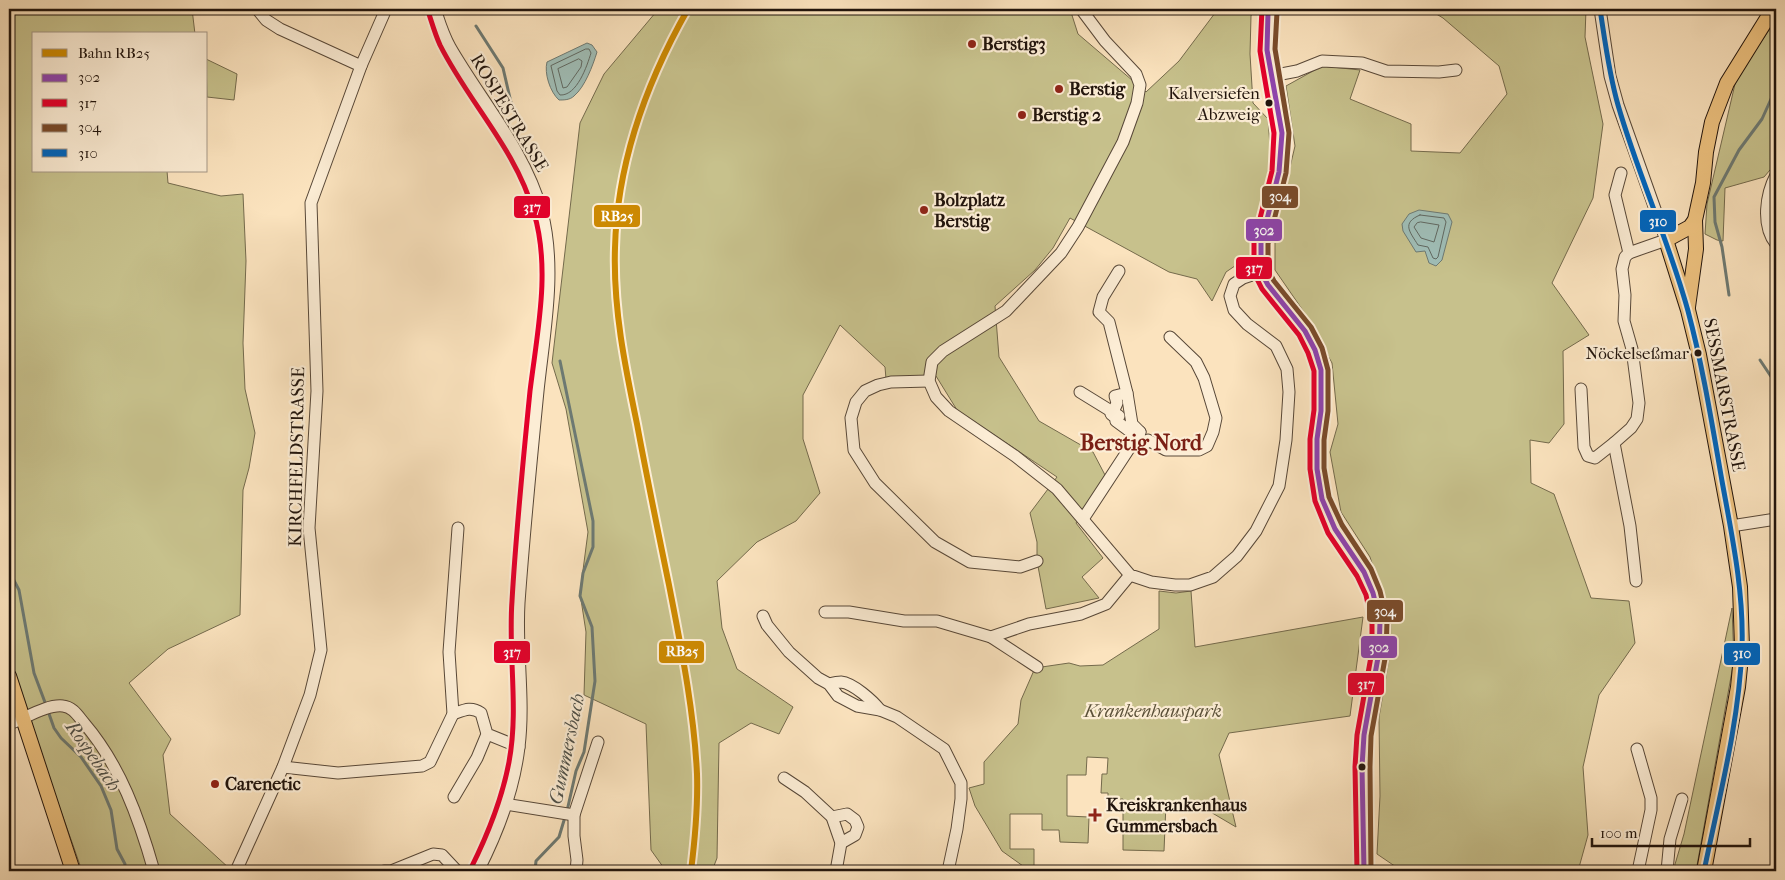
<svg xmlns="http://www.w3.org/2000/svg" width="1785" height="880" font-family="'IM FELL French Canon',serif">
<style>
.green{fill:#c7c18c;stroke:#746a4c}
.water{fill:#9fbdb6;stroke:#6d7972}
.lines{fill:none;stroke-linecap:round;stroke-linejoin:round}
.shore{stroke:#606861;stroke-width:1}
.stream{stroke:#6d7972;stroke-width:3}
.minor-casing{stroke:#584838;stroke-width:13}
.major-casing{stroke:#21140c;stroke-width:16}
.minor{stroke:#fcedd5;stroke-width:11}
.major{stroke:#eec27f;stroke-width:14}
.bus-1-casing{stroke:#fcedd5;stroke-width:9}
.bus-2-casing{stroke:#fcedd5;stroke-width:9}
.bus-3-casing{stroke:#fcedd5;stroke-width:9}
.bus-4-casing{stroke:#fcedd5;stroke-width:9}
.bus-1{stroke:#8e44ad;stroke-width:5}
.bus-2{stroke:#e4002b;stroke-width:5}
.bus-3{stroke:#7a4b2a;stroke-width:5}
.bus-4{stroke:#0065bd;stroke-width:5}
.rail-1-casing{stroke:#fcedd5;stroke-width:10}
.rail-1{stroke:#cc8902;stroke-width:6}
.poi-dot{fill:#8f2418;stroke:#fcedd5;stroke-width:2}
.bus-dot{fill:#21140c;stroke:#fcedd5;stroke-width:2}
.labels{text-anchor:middle;dominant-baseline:central;stroke-width:4.5;stroke-linejoin:round;paint-order:stroke}
.bus-label{font-size:17px;fill:#21140c;stroke:#fcedd5;text-anchor:end}
.poi-label{font-size:18px;font-weight:bold;fill:#21140c;stroke:#fcedd5;text-anchor:start}
.street-label{font-size:18px;fill:#21140c;stroke:#fcedd5}
.park-label{font-size:18px;font-style:italic;fill:#5b5139;stroke:#fcedd5}
.water-label{font-size:19px;font-style:italic;fill:#4d4f48;stroke:#fcedd5}
.district-label{font-size:22px;font-weight:bold;fill:#7a1f14;stroke:#fcedd5}
.line-badge{stroke:#fcedd5;stroke-width:2}
.badge-label{font-size:14px;text-anchor:middle;font-weight:bold;fill:#fff}
</style>
<rect width="100%" height="100%" fill="#fbe3be"/>
<filter id="stains"><feTurbulence type="fractalNoise" baseFrequency=".004" numOctaves="4"/><feColorMatrix values="0 0 0 0 .2 0 0 0 0 .09 0 0 0 0 .02 0 0 0 .5 -.17"/></filter>
<radialGradient id="worn" r=".72"><stop offset=".6" stop-color="#630" stop-opacity="0"/><stop offset="1" stop-color="#630" stop-opacity=".3"/></radialGradient>
<!-- green -->
<g class="green">
<path d="M9 9H192L195 34H34V171H167L168 183 221 196 243 194 246 261 243 343 245 389 255 433 249 468 243 490 240 615 168 649 129 683 171 739 163 755 170 814 230 869 229 871H82C58 801 31 732 9 662Z"/>
<polygon points="664,9 1070,9 1078,34 1146,92 1179,61 1218,9 1253,9 1251,16 1250,54 1253,103 1268,119 1271,159 1257,221 1251,255 1226,272 1212,301 1197,279 1169,272 1070,218 1053,248 1035,270 995,306 999,357 1039,421 1093,452 1105,475 1076,523 1103,558 1082,577 1099,598 1046,609 1037,561 1037,542 1030,513 1057,477 957,410 936,376 886,379 885,367 840,325 803,395 803,439 820,493 796,521 757,542 717,581 722,628 737,669 793,707 779,734 751,723 719,743 717,858 712,871 666,871 651,850 646,724 584,695 586,632 580,593 588,532 566,409 552,363 580,123 604,74 656,12"/>
<polygon points="1428,9 1586,9 1585,37 1603,124 1593,198 1552,283 1589,335 1563,351 1564,424 1549,443 1530,440 1531,483 1554,494 1591,598 1629,601 1635,643 1599,695 1583,767 1588,835 1578,871 1402,871 1377,854 1380,796 1379,717 1390,653 1391,622 1370,557 1341,512 1330,452 1338,424 1332,363 1304,312 1275,270 1275,231 1295,146 1286,86 1322,66 1360,70 1350,99 1411,124 1411,151 1460,153 1507,94 1499,66 1443,18"/>
<polygon points="1776,20 1776,163 1764,177 1725,188 1723,241 1717,240 1705,234 1707,204 1735,84 1739,74"/>
<polygon points="206,59 237,74 234,100 207,97"/>
<polygon points="1159,591 1176,593 1191,591 1195,647 1363,617 1350,716 1229,733 1219,755 1236,827 1197,804 1166,803 1164,851 1123,850 1123,799 1108,799 1108,793 1101,793 1102,774 1107,774 1108,758 1087,757 1086,775 1067,775 1067,816 1089,817 1088,843 1060,842 1059,830 1042,830 1042,814 1010,814 1010,849 1034,849 1034,871 1030,871 1002,851 975,806 969,788 984,784 984,762 1018,724 1021,700 1035,668 1069,663 1080,666 1103,665 1159,629"/>
<polygon points="1732,608 1734,660 1696,871 1673,871 1684,834"/>
</g>
<!-- water -->
<g class="water">
<path d="M587 43 592 45 597 52C593 65 585 87 574 96 570 100 564 100 559 100 550 92 544 73 547 62Z"/>
<polygon points="1419,210 1448,214 1452,222 1442,260 1436,266 1429,263 1425,251 1416,252 1403,231 1402,224 1409,214"/>
</g>
<g class="lines">
<!-- shore -->
<g class="shore">
<path d="M586 49H589L591 53C587 66 577 96 560 95L557 91 551 66Z"/>
<polygon points="579,59 582,61 581,67 567,87 563,88 558,69"/>
<path d="M1420 215 1444 218 1446 222 1438 257 1436 259 1433 258 1428 247 1418 245C1410 232 1401 223 1420 215Z"/>
<polygon points="1421,222 1439,225 1434,242 1421,238 1414,227 1417,223"/>
</g>
<!-- stream -->
<g class="stream">
<polyline points="476,26 503,68 513,111"/>
<polyline points="1729,295 1722,247 1715,222 1714,197 1739,150 1762,119 1776,88"/>
<polyline points="1760,360 1776,384"/>
<polyline points="560,361 593,521 593,547 583,573 580,596 592,627 595,681 584,752 576,771 567,811"/>
<polyline points="9,571 19,590 34,673 46,705"/>
<polyline points="48,711 54,728 61,738 81,757 101,786 111,810 117,849 125,864 124,871"/>
<polyline points="535,871 536,861 559,837 565,817"/>
</g>
<!-- minor casing -->
<g class="minor-casing">
<g id="minor">
<polyline points="257,9 266,20 280,29 361,66 386,9"/>
<path d="M435 9C439 21 443 35 450 47 481 101 525 150 542 212 557 270 544 333 538 391 531 462 524 532 519 603 516 651 525 699 519 747 514 789 497 834 478 871"/>
<polyline points="1081,9 1105,41 1136,74 1140,85 1137,103 1123,142 1078,227 1061,253 1006,311 943,351 932,362 929,381 936,397 949,411 1015,456 1057,489 1130,575 1151,582 1175,585 1190,585 1213,577 1237,556 1256,531 1279,486 1286,440 1289,392 1287,369 1276,346 1247,324 1234,310 1230,296 1234,284 1243,278 1261,272"/>
<polyline points="1270,9 1268,13 1267,50 1282,133 1279,172 1261,243 1260,256 1261,272 1268,285 1305,331 1315,350 1321,370 1321,411 1317,439 1317,469 1322,499 1335,529 1364,572 1373,593 1380,622 1379,652 1364,735 1362,767 1364,871"/>
<polyline points="1600,9 1610,76 1618,105 1666,240 1629,253 1615,195 1621,173"/>
<polyline points="1271,76 1297,71 1322,61 1362,63 1386,71 1439,72 1456,70"/>
<path d="M1776 175C1766 194 1761 225 1776 244"/>
<polyline points="1629,253 1625,257 1622,269 1625,295 1624,321 1632,349 1639,403 1637,419 1631,428 1614,443 1630,526 1636,581"/>
<polyline points="929,381 891,382 878,385 865,391 856,402 851,418 854,450 875,483 935,542 970,562 1020,567 1037,561"/>
<polyline points="1581,389 1584,447 1588,456 1595,458 1614,443"/>
<polyline points="1080,392 1119,416"/>
<polyline points="1127,393 1132,424 1140,432"/>
<polyline points="1113,412 1111,414 1117,419 1116,421 1146,443 1148,440 1166,450 1199,450 1207,446 1213,432 1216,418 1204,378 1196,362 1170,337"/>
<polyline points="1113,412 1117,403 1115,396 1127,393 1109,322 1099,312 1103,297 1119,271"/>
<polyline points="1083,519 1140,432"/>
<polyline points="1731,526 1776,519"/>
<polyline points="825,612 849,612 904,621 937,621 991,637 1029,624 1081,614 1106,604 1130,575"/>
<polyline points="763,616 767,625 789,652 818,678 829,684 838,696 857,706 880,710 897,717 944,749 961,783 961,799 957,829 948,871"/>
<polyline points="991,637 1037,667"/>
<path d="M829 684C833 683 837 682 841 682 853 683 873 701 880 710"/>
<path d="M453 714C464 710 471 706 481 713L487 734 519 747"/>
<path d="M9 724C24 719 47 704 63 706 73 707 78 716 84 723 120 765 139 818 154 871"/>
<polyline points="1637,749 1651,798 1651,810 1638,871"/>
<polyline points="283,767 338,773 422,766 430,762 453,714 449,652 458,528"/>
<polyline points="784,778 805,792 832,817 841,843 836,871"/>
<polyline points="454,797 477,758 487,734"/>
<polyline points="505,804 574,815"/>
<polyline points="832,817 847,814 855,820 858,827 855,835 841,843"/>
<polyline points="236,871 283,767 310,695 321,650 309,528 317,391 311,203 361,66"/>
<polyline points="384,871 391,871 433,854 442,855 457,871"/>
<polyline points="576,871 577,860 574,836 574,815 598,742"/>
<polyline points="1667,871 1670,839 1682,799"/>
</g>
</g>
<!-- major casing -->
<g class="major-casing">
<g id="major">
<polyline points="1688,307 1696,249 1695,220"/>
<polyline points="9,676 73,871"/>
<polyline points="1704,871 1738,687 1742,647 1740,587 1731,526 1699,355 1688,310 1666,240 1690,227 1695,220 1703,183 1706,152 1712,122 1727,83 1773,9"/>
</g>
</g>
<!-- minor -->
<use href="#minor" class="minor"/>
<!-- major -->
<use href="#major" class="major"/>
<!-- bus-1 casing -->
<g class="bus-1-casing">
<polyline id="bus-1" points="1270,9 1268,13 1267,50 1282,133 1279,172 1261,243 1261,272 1268,285 1305,331 1315,350 1321,370 1321,411 1317,439 1317,469 1322,499 1335,529 1364,572 1373,593 1380,622 1379,652 1364,735 1362,767 1364,871"/>
</g>
<!-- bus-2 casing -->
<g class="bus-2-casing">
<g id="bus-2">
<polyline points="1262,9 1260,51 1274,133 1272,171 1254,242 1254,273 1262,289 1299,335 1308,353 1314,371 1314,410 1310,439 1310,469 1315,501 1328,533 1357,576 1366,595 1372,623 1372,651 1357,735 1355,767 1357,871"/>
<path d="M428 11C432 23 435 34 440 45 469 103 516 149 534 213 551 270 537 333 530 391 523 461 516 531 512 601 508 655 519 709 509 762 502 799 488 834 471 868"/>
</g>
</g>
<!-- bus-3 casing -->
<g class="bus-3-casing">
<polyline id="bus-3" points="1277,12 1275,49 1289,133 1286,173 1268,244 1268,270 1274,281 1311,327 1322,348 1328,370 1328,411 1324,440 1324,468 1329,497 1342,525 1371,569 1380,591 1387,621 1386,653 1371,736 1370,767 1371,871"/>
</g>
<!-- bus-4 casing -->
<g class="bus-4-casing">
<path id="bus-4" d="M1600 9C1605 41 1609 74 1618 105 1638 175 1669 241 1688 311 1703 367 1712 424 1722 481 1732 536 1744 592 1742 648 1739 723 1719 798 1704 871"/>
</g>
<!-- bus-1 -->
<use href="#bus-1" class="bus-1"/>
<!-- bus-2 -->
<use href="#bus-2" class="bus-2"/>
<!-- bus-3 -->
<use href="#bus-3" class="bus-3"/>
<!-- bus-4 -->
<use href="#bus-4" class="bus-4"/>
<!-- rail-1 casing -->
<g class="rail-1-casing">
<path id="rail-1" d="M688 9C646 83 617 162 615 248 613 308 625 366 637 424 647 478 658 531 669 585 681 647 694 710 697 774 698 806 695 839 691 871"/>
</g>
<!-- rail-1 -->
<use href="#rail-1" class="rail-1"/>
</g>
<!-- markers -->
<g class="poi-dot">
<circle cx="972" cy="44" r="5"/>
<circle cx="1059" cy="89" r="5"/>
<circle cx="1022" cy="115" r="5"/>
<circle cx="924" cy="210" r="5"/>
<circle cx="215" cy="784" r="5"/>
<path d="M1092.5 807.5h5v5h5v5h-5v5h-5v-5h-5v-5h5z"/>
</g>
<g class="bus-dot">
<circle cx="1269" cy="103" r="4.5"/>
<circle cx="1698" cy="353" r="4.5"/>
<circle cx="1362" cy="767" r="4.5"/>
</g>
<g class="labels">
<!-- bus labels -->
<g class="bus-label">
<text x="1260" y="93">Kalversiefen<tspan x="1260" dy="21">Abzweig</tspan></text>
<text x="1689" y="353">Nöckelseßmar</text>
</g>
<!-- poi labels -->
<g class="poi-label">
<text x="982" y="44">Berstig3</text>
<text x="1069" y="89">Berstig</text>
<text x="1032" y="115">Berstig 2</text>
<text x="934" y="200">Bolzplatz<tspan x="934" dy="21">Berstig</tspan></text>
<text x="225" y="784">Carenetic</text>
<text x="1106" y="805">Kreiskrankenhaus<tspan x="1106" dy="21">Gummersbach</tspan></text>
</g>
<!-- street labels -->
<g class="street-label">
<text transform="translate(509 113) rotate(59)">ROSPESTRASSE</text>
<text transform="translate(1724 395) rotate(79)">SESSMARSTRASSE</text>
<text transform="translate(297 457) rotate(-89)">KIRCHFELDSTRASSE</text>
</g>
<!-- park labels -->
<g class="park-label">
<text x="1153" y="711">Krankenhauspark</text>
</g>
<!-- water labels -->
<g class="water-label">
<text transform="translate(567 749) rotate(-78)">Gummersbach</text>
<text transform="translate(93 756) rotate(55)">Rospebach</text>
</g>
<!-- district labels -->
<g class="district-label">
<text x="1141" y="443">Berstig Nord</text>
</g>
</g>
<g class="line-badge">
<rect x="1261" y="185" width="38" height="24" rx="5" fill="#7a4b2a"/>
<rect x="513" y="195" width="38" height="24" rx="5" fill="#e4002b"/>
<rect x="593" y="204" width="48" height="24" rx="5" fill="#cc8902"/>
<rect x="1639" y="209" width="38" height="24" rx="5" fill="#0065bd"/>
<rect x="1245" y="218" width="38" height="24" rx="5" fill="#8e44ad"/>
<rect x="1235" y="256" width="38" height="24" rx="5" fill="#e4002b"/>
<rect x="1366" y="599" width="38" height="24" rx="5" fill="#7a4b2a"/>
<rect x="1360" y="635" width="38" height="24" rx="5" fill="#8e44ad"/>
<rect x="658" y="640" width="47" height="24" rx="5" fill="#cc8902"/>
<rect x="493" y="640" width="38" height="24" rx="5" fill="#e4002b"/>
<rect x="1723" y="642" width="38" height="24" rx="5" fill="#0065bd"/>
<rect x="1347" y="672" width="38" height="24" rx="5" fill="#e4002b"/>
</g>
<g class="badge-label">
<text x="1280" y="201">304</text>
<text x="532" y="212">317</text>
<text x="617" y="221">RB25</text>
<text x="1658" y="226">310</text>
<text x="1264" y="235">302</text>
<text x="1254" y="273">317</text>
<text x="1385" y="616">304</text>
<text x="1379" y="652">302</text>
<text x="682" y="656">RB25</text>
<text x="512" y="657">317</text>
<text x="1742" y="658">310</text>
<text x="1366" y="689">317</text>
</g>
<!-- margin -->
<rect width="1785" height="880" fill="none" stroke="#fbe3be" stroke-width="30"/>
<rect x="10" y="10" width="1765" height="860" fill="none" stroke="#21140c" stroke-width="2.5"/>
<rect x="15" y="15" width="1755" height="850" fill="none" stroke="#21140c"/>
<!-- legend -->
<rect x="32" y="32" width="175" height="140" fill="#fcedd5" stroke="#a49685"/>
<rect x="42" y="49" width="25" height="8" fill="#cc8902" stroke="#a49685"/>
<text x="78" y="58" font-size="15" fill="#21140c">Bahn RB25</text>
<rect x="42" y="74" width="25" height="8" fill="#8e44ad" stroke="#a49685"/>
<text x="78" y="82" font-size="15" fill="#21140c">302</text>
<rect x="42" y="99" width="25" height="8" fill="#e4002b" stroke="#a49685"/>
<text x="78" y="108" font-size="15" fill="#21140c">317</text>
<rect x="42" y="124" width="25" height="8" fill="#7a4b2a" stroke="#a49685"/>
<text x="78" y="132" font-size="15" fill="#21140c">304</text>
<rect x="42" y="149" width="25" height="8" fill="#0065bd" stroke="#a49685"/>
<text x="78" y="158" font-size="15" fill="#21140c">310</text>
<!-- scale -->
<path d="M1592 838v8h158v-8" fill="none" stroke="#21140c" stroke-width="2.5"/>
<text x="1600" y="838" font-size="15" fill="#21140c" stroke="#fcedd5" stroke-width="4" paint-order="stroke">100 m</text>
<rect width="100%" height="100%" filter="url(#stains)"/>
<rect width="100%" height="100%" fill="url(#worn)"/>
</svg>
